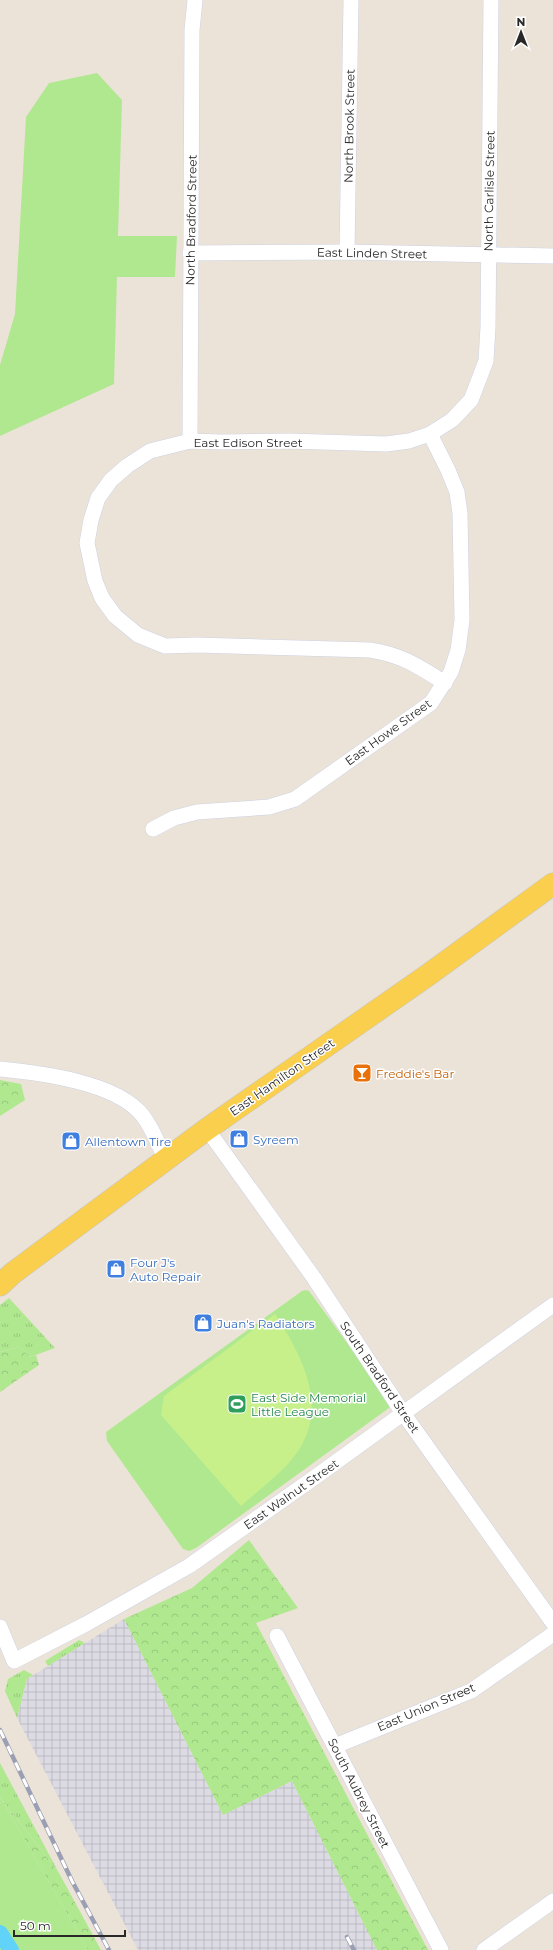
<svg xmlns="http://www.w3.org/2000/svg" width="553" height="1950" font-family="Montserrat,sans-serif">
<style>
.industrial{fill:url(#industrial-grid)}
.grass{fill:url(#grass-tufts)}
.forest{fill:url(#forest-crowns)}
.park{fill:#b0e890}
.pitch{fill:#c7f08a}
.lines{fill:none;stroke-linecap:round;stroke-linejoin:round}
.canal{stroke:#62d3f8;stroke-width:16}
.street-casing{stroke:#cdd2e3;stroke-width:16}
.primary-casing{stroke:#c7c7c7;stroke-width:23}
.street{stroke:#fff;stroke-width:15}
.primary{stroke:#fbcf4e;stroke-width:22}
.rail-casing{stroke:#9b9fb4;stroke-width:4.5}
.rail{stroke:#fff;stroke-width:3;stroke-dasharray:9;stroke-linecap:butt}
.labels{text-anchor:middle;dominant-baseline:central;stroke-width:3;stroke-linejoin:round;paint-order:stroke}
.street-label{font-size:12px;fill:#282828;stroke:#fff}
.food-label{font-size:12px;fill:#c56008;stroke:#fff;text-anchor:start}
.shop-label{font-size:12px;fill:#366cbe;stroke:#fff;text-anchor:start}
.leisure-label{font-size:12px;fill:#27864d;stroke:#fff;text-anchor:start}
</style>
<defs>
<pattern id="industrial-grid" width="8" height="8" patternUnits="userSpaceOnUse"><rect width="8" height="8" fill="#dcdae3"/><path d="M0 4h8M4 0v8" fill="none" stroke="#bdbbc3"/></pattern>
<pattern id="grass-tufts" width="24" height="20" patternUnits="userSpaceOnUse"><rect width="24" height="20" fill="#b0e890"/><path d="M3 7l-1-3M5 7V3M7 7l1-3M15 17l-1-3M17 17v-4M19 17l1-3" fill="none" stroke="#97c77c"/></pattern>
<pattern id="forest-crowns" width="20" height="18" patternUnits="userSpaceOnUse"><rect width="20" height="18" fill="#b0e890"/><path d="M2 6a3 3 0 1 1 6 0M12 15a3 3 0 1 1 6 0" fill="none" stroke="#97c77c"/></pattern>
</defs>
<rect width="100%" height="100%" fill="#ece3d8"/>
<!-- industrial -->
<polygon class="industrial" points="124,1619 223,1815 292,1781 377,1950 138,1950 17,1718 27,1679"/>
<!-- grass -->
<g class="grass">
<polygon points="9,1298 55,1348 30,1357 20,1347 0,1352 0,1305"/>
<polygon points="79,1640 85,1643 48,1666 45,1661"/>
<polygon points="24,1670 33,1675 27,1679 17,1718 5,1691 8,1679"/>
<polygon points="0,1763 59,1873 0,1797"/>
</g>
<!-- forest -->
<g class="forest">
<polygon points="0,1080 21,1084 25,1100 0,1116"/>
<polygon points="20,1347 30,1357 36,1355 39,1365 0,1392 0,1352"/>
<polygon points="249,1540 298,1608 256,1623 428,1950 377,1950 292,1781 223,1815 124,1619 192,1588"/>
<polygon points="0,1797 59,1873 101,1950 88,1950"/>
</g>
<!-- park -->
<g class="park">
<polygon points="97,73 122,100 118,236 177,236 175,277 117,277 114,384 0,436 0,365 15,314 26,117 49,83"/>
<polygon points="306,1290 309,1291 389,1400 389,1408 196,1548 189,1551 183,1549 107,1441 106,1432 302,1291"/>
<polygon points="0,1797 88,1950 0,1950"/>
</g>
<!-- pitch -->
<path class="pitch" d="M275 1314C306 1362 333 1416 287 1465 273 1480 256 1492 241 1506L161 1415 164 1396Z"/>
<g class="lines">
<!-- canal -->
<polyline class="canal" points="0,1933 11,1950"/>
<!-- street casing -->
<g class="street-casing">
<g id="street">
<polyline points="347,252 351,0"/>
<polyline points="190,253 347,252 553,256"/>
<polyline points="190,441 192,30 195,0"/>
<path d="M445 683C418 666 402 655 370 650L197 645 165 646 138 635 115 616 102 598 95 581 87 543 91 520 98 498 111 480 127 466 150 451 190 441 222 442 289 441 386 444 409 441 430 434 452 420 471 400 486 361 488 327 491 0"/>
<polyline points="153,829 174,818 197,812 269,807 295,799 431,703 451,672 458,650 462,620 460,513 457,492 448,470 430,434"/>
<path d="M0 1069C40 1073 117 1082 143 1116 153 1129 159 1146 166 1160"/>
<polyline points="207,1129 314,1278 403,1413 553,1623"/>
<polyline points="0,1627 14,1661 86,1624 189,1566 318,1475 553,1305"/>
<polyline points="277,1636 441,1950"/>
<polyline points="335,1746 471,1691 553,1634"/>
<polyline points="484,1950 553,1901"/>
</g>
</g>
<!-- primary casing -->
<g class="primary-casing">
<polyline id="primary" points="0,1285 13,1273 207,1129 428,975 553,884"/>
</g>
<!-- street -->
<use href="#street" class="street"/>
<!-- primary -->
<use href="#primary" class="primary"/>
<!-- rail casing -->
<g class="rail-casing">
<g id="rail">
<polyline points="0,1730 72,1881 109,1950"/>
<polyline points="347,1937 354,1950"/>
</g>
</g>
<!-- rail -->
<use href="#rail" class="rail"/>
</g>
<!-- icons -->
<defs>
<g id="bar-square" transform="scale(1)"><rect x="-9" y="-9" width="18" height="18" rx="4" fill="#e8710a" stroke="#fff"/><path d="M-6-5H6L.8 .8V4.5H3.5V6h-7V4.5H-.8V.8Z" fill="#fff"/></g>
<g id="shop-square" transform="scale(1)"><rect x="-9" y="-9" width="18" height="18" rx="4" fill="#3f7fe0" stroke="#fff"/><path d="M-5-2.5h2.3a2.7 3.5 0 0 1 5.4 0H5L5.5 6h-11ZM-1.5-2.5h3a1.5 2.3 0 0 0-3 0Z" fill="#fff"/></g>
<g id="stadium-square" transform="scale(1)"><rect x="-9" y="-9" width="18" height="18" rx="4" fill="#2e9e5b" stroke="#fff"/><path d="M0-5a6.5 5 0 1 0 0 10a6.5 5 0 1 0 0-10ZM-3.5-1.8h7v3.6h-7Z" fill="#fff"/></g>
</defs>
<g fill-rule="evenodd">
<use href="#bar-square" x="362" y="1073"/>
<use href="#shop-square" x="239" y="1139"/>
<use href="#shop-square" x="71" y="1141"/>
<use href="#shop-square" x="116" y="1269"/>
<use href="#shop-square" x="203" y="1323"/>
<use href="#stadium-square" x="237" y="1404"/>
</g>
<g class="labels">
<!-- street labels -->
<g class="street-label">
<text transform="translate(349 126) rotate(-89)">North Brook Street</text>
<text transform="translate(489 191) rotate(-89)">North Carlisle Street</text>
<text transform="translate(191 220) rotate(-89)">North Bradford Street</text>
<text transform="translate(372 253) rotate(1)">East Linden Street</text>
<text x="248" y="442">East Edison Street</text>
<text transform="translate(388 732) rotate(-36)">East Howe Street</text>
<text transform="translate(282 1077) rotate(-35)">East Hamilton Street</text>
<text transform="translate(380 1377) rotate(56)">South Bradford Street</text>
<text transform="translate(291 1494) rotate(-35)">East Walnut Street</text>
<text transform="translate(426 1707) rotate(-23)">East Union Street</text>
<text transform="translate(359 1793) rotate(63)">South Aubrey Street</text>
</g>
<!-- food labels -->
<g class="food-label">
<text x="376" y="1073">Freddie's Bar</text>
</g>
<!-- shop labels -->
<g class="shop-label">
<text x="253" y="1139">Syreem</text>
<text x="85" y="1141">Allentown Tire</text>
<text x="130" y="1262">Four J's<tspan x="130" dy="14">Auto Repair</tspan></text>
<text x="217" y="1323">Juan's Radiators</text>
</g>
<!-- leisure labels -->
<g class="leisure-label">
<text x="251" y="1397">East Side Memorial<tspan x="251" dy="14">Little League</tspan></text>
</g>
</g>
<!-- north arrow -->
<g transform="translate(521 32)" stroke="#ffffff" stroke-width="3" paint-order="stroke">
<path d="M0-3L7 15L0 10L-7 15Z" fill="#282828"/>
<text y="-6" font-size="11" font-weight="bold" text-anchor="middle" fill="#282828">N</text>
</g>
<!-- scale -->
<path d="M14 1930v6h111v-6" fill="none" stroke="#282828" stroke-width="2"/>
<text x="20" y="1930" font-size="12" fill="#282828" stroke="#ffffff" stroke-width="3" paint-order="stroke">50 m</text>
</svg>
